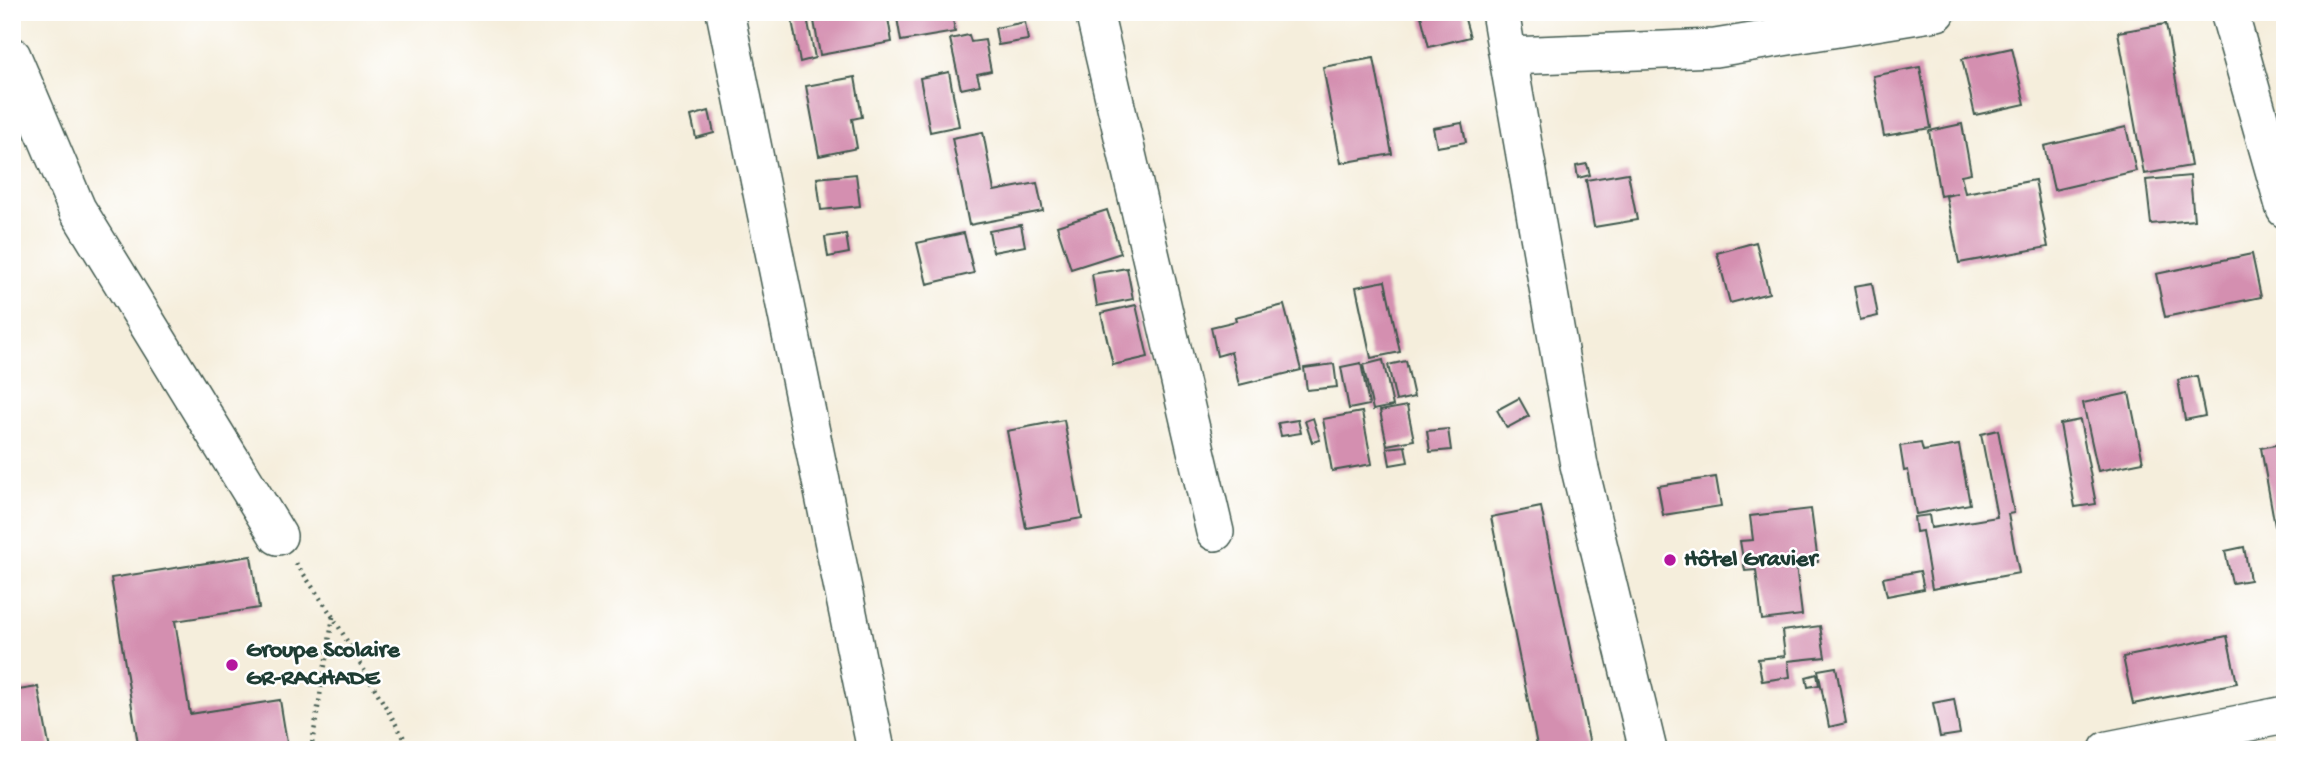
<svg xmlns="http://www.w3.org/2000/svg" width="2297" height="762" font-family="'Gochi Hand',sans-serif">
<style>
.building{fill:#d48fb0}
.lines{fill:none;stroke-linecap:round;stroke-linejoin:round}
.street-casing{stroke:#3f584d;stroke-width:40}
.path{stroke:#3f584d;stroke-width:4.5;stroke-dasharray:2 5;stroke-linecap:butt}
.street{stroke:#fff;stroke-width:37}
.poi-dot{fill:#b5179e;stroke:#fff;stroke-width:2.5}
.labels{text-anchor:middle;dominant-baseline:central;stroke-width:5;stroke-linejoin:round;paint-order:stroke}
.poi-label{font-size:24px;font-weight:bold;fill:#1f3d34;stroke:#fff;text-anchor:start}
</style>
<rect width="100%" height="100%" fill="#fff"/>
<filter id="ink" filterUnits="userSpaceOnUse"><feTurbulence type="fractalNoise" baseFrequency=".0143" numOctaves="2"/><feDisplacementMap in="SourceGraphic" scale="14" xChannelSelector="R" yChannelSelector="G"/><feConvolveMatrix kernelMatrix="1 2 1 2 8 2 1 2 1" color-interpolation-filters="sRGB"/></filter>
<filter id="wash" filterUnits="userSpaceOnUse"><feTurbulence type="fractalNoise" baseFrequency=".00686" numOctaves="4" result="noise"/><feDisplacementMap in="SourceGraphic" scale="28" xChannelSelector="R" yChannelSelector="G"/><feGaussianBlur stdDeviation="1.57" result="paint"/><feColorMatrix in="noise" values="0 0 0 0 0 0 0 0 0 0 0 0 0 0 0 0 0 1.4 0 .05"/><feComposite in="paint" operator="in"/></filter>
<g filter="url(#wash)">
<rect width="100%" height="100%" fill="#f5eedc"/>
<g id="blocks">
<!-- building -->
<g class="building">
<polygon points="806,12 815,58 800,62 791,15"/>
<polygon points="828,12 887,12 892,42 820,55 813,15"/>
<polygon points="896,12 928,12 928,16 952,12 955,32 901,41"/>
<polygon points="964,12 980,12 980,13 964,17"/>
<polygon points="1420,12 1463,12 1470,37 1429,47"/>
<polygon points="1025,22 1028,40 998,45 995,28"/>
<polygon points="2166,24 2191,166 2144,174 2118,32"/>
<polygon points="969,35 971,42 985,40 991,71 977,74 980,85 961,89 950,39"/>
<polygon points="2012,48 2025,104 1975,115 1962,59"/>
<polygon points="1374,58 1392,154 1341,163 1323,67"/>
<polygon points="1920,67 1931,128 1884,136 1873,76"/>
<polygon points="949,72 959,126 930,132 920,78"/>
<polygon points="855,77 862,117 852,119 857,148 819,156 806,86"/>
<polygon points="709,111 714,133 696,138 691,116"/>
<polygon points="1462,123 1466,142 1437,147 1433,128"/>
<polygon points="1962,124 1971,173 1961,175 1965,193 2035,180 2048,247 1959,263 1946,196 1958,193 1940,196 1929,131"/>
<polygon points="2126,127 2136,171 2054,190 2044,146"/>
<polygon points="983,132 994,191 1037,183 1043,211 969,225 952,138"/>
<polygon points="1587,164 1590,175 1578,178 1576,166"/>
<polygon points="1628,173 1637,220 1594,227 1586,180"/>
<polygon points="856,174 860,206 821,210 817,178"/>
<polygon points="2190,176 2194,220 2151,224 2146,180"/>
<polygon points="1107,210 1121,253 1071,269 1057,226"/>
<polygon points="1021,225 1025,246 993,252 989,231"/>
<polygon points="964,233 974,273 927,284 917,243"/>
<polygon points="846,234 849,253 828,257 825,237"/>
<polygon points="1756,242 1769,293 1730,303 1717,253"/>
<polygon points="2252,254 2261,297 2165,317 2156,274"/>
<polygon points="1127,268 1133,299 1097,306 1092,274"/>
<polygon points="1385,281 1400,352 1371,358 1356,287"/>
<polygon points="1872,283 1878,316 1860,320 1854,286"/>
<polygon points="1136,305 1148,357 1113,365 1101,313"/>
<polygon points="1284,305 1301,370 1239,385 1231,352 1217,356 1211,327 1236,321 1235,317"/>
<polygon points="1383,360 1393,406 1373,410 1363,365"/>
<polygon points="1406,361 1414,397 1396,401 1388,365"/>
<polygon points="1361,363 1369,405 1349,409 1341,367"/>
<polygon points="1334,364 1337,387 1307,390 1304,368"/>
<polygon points="2197,376 2205,416 2185,420 2178,380"/>
<polygon points="2129,393 2143,462 2098,471 2083,403"/>
<polygon points="1519,398 1529,416 1507,428 1497,410"/>
<polygon points="1407,406 1414,440 1387,445 1380,411"/>
<polygon points="1362,412 1372,464 1332,471 1323,419"/>
<polygon points="1313,418 1320,440 1312,442 1305,421"/>
<polygon points="1064,420 1082,518 1026,528 1007,431"/>
<polygon points="1298,420 1301,433 1281,436 1278,423"/>
<polygon points="2080,420 2096,504 2075,507 2060,424"/>
<polygon points="1448,429 1451,450 1430,452 1427,431"/>
<polygon points="1998,430 2014,513 2008,514 2019,573 1932,589 1922,531 1916,532 1914,517 1929,515 1931,528 1997,517 1981,434"/>
<polygon points="1921,443 1923,451 1959,445 1970,504 1916,514 1908,470 1904,471 1900,446"/>
<polygon points="2285,443 2285,525 2275,526 2261,448"/>
<polygon points="1405,446 1408,462 1390,465 1387,448"/>
<polygon points="1716,477 1721,506 1663,515 1658,486"/>
<polygon points="1541,507 1591,750 1538,750 1491,517"/>
<polygon points="1811,509 1818,562 1796,565 1802,615 1762,620 1756,570 1745,571 1740,541 1753,540 1750,516"/>
<polygon points="2244,547 2250,580 2232,583 2225,551"/>
<polygon points="251,556 259,608 175,621 190,714 280,700 288,749 139,750 111,578"/>
<polygon points="1920,571 1924,589 1887,596 1883,578"/>
<polygon points="1820,626 1825,657 1788,661 1790,677 1762,681 1758,659 1785,656 1782,631"/>
<polygon points="2227,636 2237,683 2133,704 2123,657"/>
<polygon points="1836,667 1846,723 1829,727 1818,670"/>
<polygon points="1817,674 1819,685 1808,687 1806,677"/>
<polygon points="38,687 50,750 12,750 12,725 20,724 18,709 12,710 12,691"/>
<polygon points="1954,699 1960,734 1940,737 1933,703"/>
</g>
</g>
</g>
<g filter="url(#ink)">
<use href="#blocks" fill-opacity="0" stroke="#3f584d" stroke-width="2"/>
<g class="lines">
<!-- street casing -->
<g class="street-casing">
<g id="street">
<polyline points="725,12 876,750"/>
<polyline points="1094,12 1215,532"/>
<polyline points="1500,12 1579,465 1648,750"/>
<polyline points="2229,12 2285,209"/>
<polyline points="12,56 77,209 278,536"/>
<polyline points="1508,56 1715,48 1937,12"/>
<polyline points="2108,750 2285,715"/>
</g>
</g>
<!-- path -->
<g class="path">
<polyline points="296,563 333,617 411,750"/>
<polyline points="311,750 333,617"/>
</g>
<!-- street -->
<use href="#street" class="street"/>
</g>
</g>
<!-- markers -->
<g class="poi-dot">
<circle cx="1670" cy="560" r="7"/>
<circle cx="232" cy="665" r="7"/>
</g>
<g class="labels">
<!-- poi labels -->
<g class="poi-label">
<text x="1684" y="560">Hôtel Gravier</text>
<text x="246" y="651">Groupe Scolaire<tspan x="246" dy="28">GR-RACHADE</tspan></text>
</g>
</g>
<!-- margin -->
<rect width="2297" height="762" fill="none" stroke="#fff" stroke-width="42"/>
</svg>
